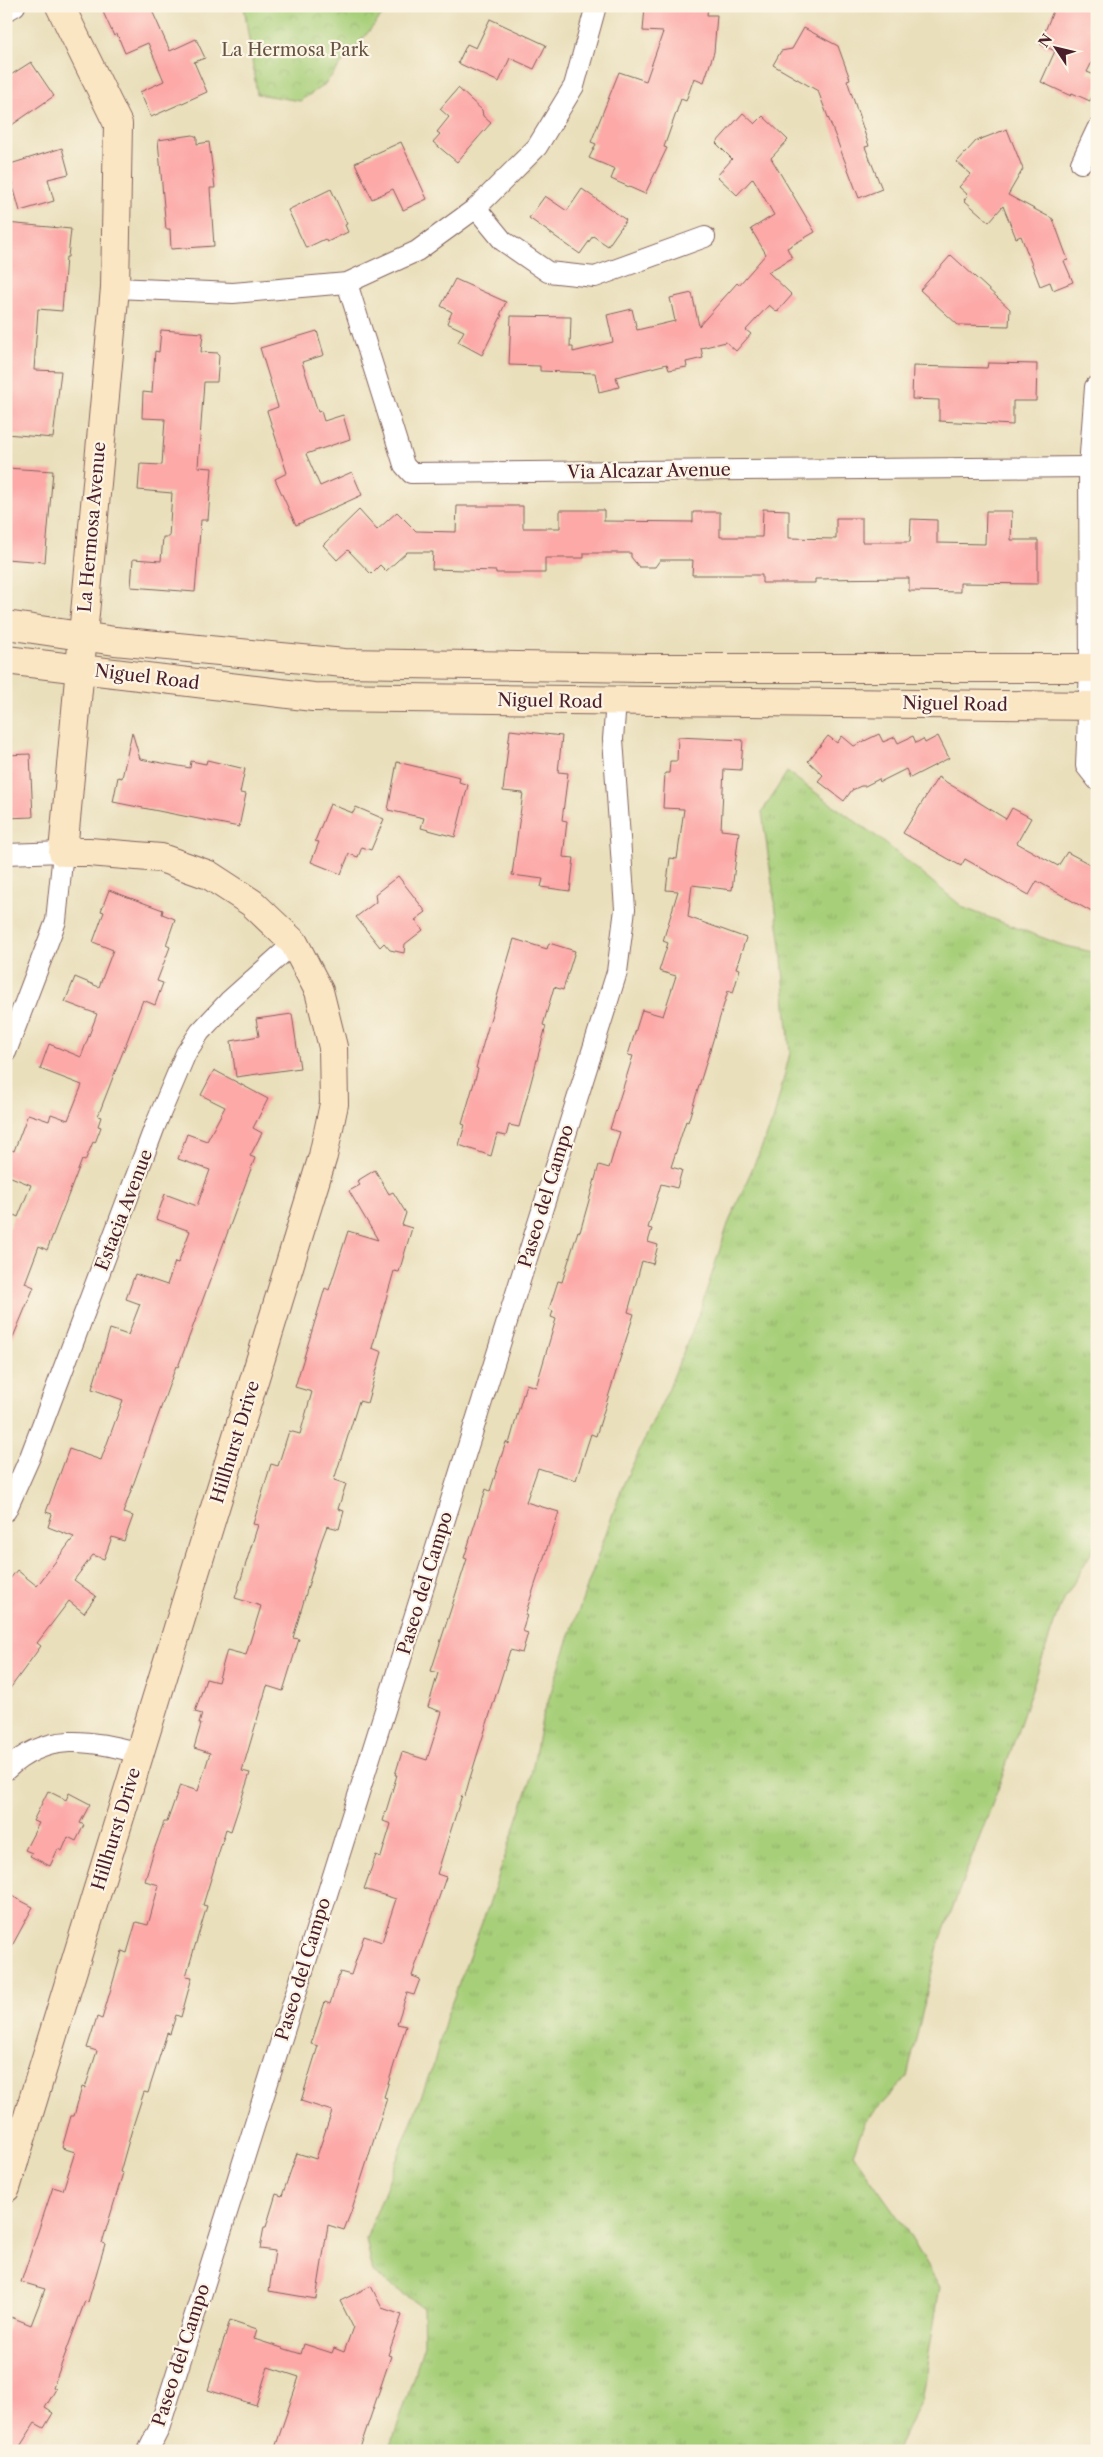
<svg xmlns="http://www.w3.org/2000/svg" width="1103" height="2457" font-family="'Libre Caslon Text',serif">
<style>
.grass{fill:url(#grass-tufts);stroke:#787752}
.park{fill:url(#park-crowns);stroke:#787752}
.building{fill:#fca9a8}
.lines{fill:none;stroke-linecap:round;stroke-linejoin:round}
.street-casing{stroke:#82625d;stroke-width:22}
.secondary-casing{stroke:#82625d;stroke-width:30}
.street{stroke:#fff;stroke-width:20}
.secondary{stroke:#fbe6c4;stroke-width:28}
.labels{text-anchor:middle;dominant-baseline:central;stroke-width:4.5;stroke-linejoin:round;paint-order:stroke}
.park-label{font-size:18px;fill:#665442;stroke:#fcf5e5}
.street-label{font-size:18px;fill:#4a1f2b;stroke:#fcf5e5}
</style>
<defs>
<pattern id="grass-tufts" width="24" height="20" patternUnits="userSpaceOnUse" patternTransform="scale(1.25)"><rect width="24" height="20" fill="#a7cf79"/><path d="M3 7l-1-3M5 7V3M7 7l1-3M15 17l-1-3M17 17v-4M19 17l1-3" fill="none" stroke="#91b169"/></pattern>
<pattern id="park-crowns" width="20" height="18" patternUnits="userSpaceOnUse" patternTransform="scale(1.25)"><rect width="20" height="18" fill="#a7cf79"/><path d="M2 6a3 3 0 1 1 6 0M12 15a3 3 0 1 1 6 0" fill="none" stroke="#91b169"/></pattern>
</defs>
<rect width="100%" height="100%" fill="#fcf5e5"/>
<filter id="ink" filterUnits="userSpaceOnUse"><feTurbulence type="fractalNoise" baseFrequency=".02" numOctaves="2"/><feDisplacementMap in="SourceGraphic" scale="10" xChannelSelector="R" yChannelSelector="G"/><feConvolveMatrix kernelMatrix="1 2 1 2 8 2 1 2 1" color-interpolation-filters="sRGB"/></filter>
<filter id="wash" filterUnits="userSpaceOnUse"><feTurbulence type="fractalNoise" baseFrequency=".0096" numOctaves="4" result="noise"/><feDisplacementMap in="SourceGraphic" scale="20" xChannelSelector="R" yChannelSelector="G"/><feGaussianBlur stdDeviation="1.12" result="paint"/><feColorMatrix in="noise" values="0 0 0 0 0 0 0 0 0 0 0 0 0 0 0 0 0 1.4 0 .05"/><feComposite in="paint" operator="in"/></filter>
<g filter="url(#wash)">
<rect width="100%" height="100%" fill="#e9dfbb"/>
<!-- grass -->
<polygon class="grass" points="787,772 880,839 964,908 1062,945 1097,953 1097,1543 1060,1606 998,1789 938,1946 907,2077 865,2122 853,2154 904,2226 940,2287 921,2401 896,2451 389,2451 424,2345 423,2308 373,2272 366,2239 433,2066 447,2015 489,1904 529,1785 542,1719 569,1638 623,1485 668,1390 700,1311 728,1224 773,1121 790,1053 781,946 762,812"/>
<!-- park -->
<polygon class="park" points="244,6 390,6 324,85 300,101 257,94"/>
<g id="blocks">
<!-- building -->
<g class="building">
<polygon points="115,6 150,6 170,51 196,39 205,58 194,62 207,92 151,117 140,92 164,81 148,43 125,53 117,34 114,36 103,12"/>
<polygon points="645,6 708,6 707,15 717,15 714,52 704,82 694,78 686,101 681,99 664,147 667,148 645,194 611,179 615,169 589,158 596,144 591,142 619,72 646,81 663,32 643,31"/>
<polygon points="1055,6 1097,6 1097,52 1087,72 1097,76 1097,86 1090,101 1072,93 1071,96 1041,82 1055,51 1040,44"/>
<polygon points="490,19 546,45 534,69 510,58 499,82 458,63 467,44 476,48"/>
<polygon points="804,28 838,46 850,79 847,80 869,146 865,147 882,189 859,198 818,91 773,65 781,51 792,49"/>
<polygon points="31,62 54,96 6,129 6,78"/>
<polygon points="458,88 482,110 483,116 491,123 457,162 433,142 440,134 437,132 449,117 440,109"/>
<polygon points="743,113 755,124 763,116 788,140 771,158 815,232 787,248 792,258 768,272 792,295 777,312 769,305 746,330 751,334 736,351 726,342 701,348 703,358 686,362 687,367 669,370 667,364 616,377 619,387 599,392 595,373 540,371 540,366 509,365 511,316 571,317 570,347 573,347 573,352 613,342 607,315 632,309 637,330 675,321 670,298 692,293 699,326 737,283 739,285 766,254 751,229 774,215 753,178 737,195 717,176 732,159 716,143"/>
<polygon points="1007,129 1023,169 1008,195 1053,219 1068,260 1064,261 1073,282 1053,290 1050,282 1040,286 1021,236 1016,238 1003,206 989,222 964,200 968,195 959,187 971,174 957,162 976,141"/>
<polygon points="193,135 197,137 197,144 209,142 215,188 210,188 214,246 171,249 170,229 166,229 158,140"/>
<polygon points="401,142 427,199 403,210 393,189 372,199 355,163"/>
<polygon points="62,148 69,174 48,179 54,201 20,211 7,165"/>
<polygon points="331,189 347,224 345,225 348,232 327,242 325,239 306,248 288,210"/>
<polygon points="582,189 626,220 608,246 593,236 580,254 529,218 545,196 567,211"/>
<polygon points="6,223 71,229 68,257 66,257 62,311 38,309 34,370 61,371 53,438 6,434"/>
<polygon points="951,255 1010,309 1009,326 958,325 920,290"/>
<polygon points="455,279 506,302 500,315 502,315 482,355 458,342 464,331 447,323 452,312 441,306"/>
<polygon points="161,330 203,333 201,352 218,353 219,356 217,382 204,382 198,467 212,468 208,520 201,520 195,592 131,587 133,559 161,561 163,537 169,537 172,493 138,490 140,464 162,465 165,419 142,418 143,392 152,393 155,351 159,352"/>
<polygon points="317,331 324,355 302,362 318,412 321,411 324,421 343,415 350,439 306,454 320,486 352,472 362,495 296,525 275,479 287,473 267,411 278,407 260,348"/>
<polygon points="988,363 1037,364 1036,401 1013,401 1013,425 939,421 939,400 912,399 913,366 987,368"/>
<polygon points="6,468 53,471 45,562 6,559"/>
<polygon points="457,506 523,506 523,528 560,528 560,510 604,510 604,521 693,522 693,512 720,512 720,537 762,537 763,509 789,510 789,538 836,539 836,518 862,518 862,542 910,542 911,519 937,520 937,543 985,544 986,511 1012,511 1011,540 1038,540 1038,584 960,583 960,592 909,591 909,578 815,579 815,583 762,583 762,575 692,575 693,560 660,560 655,567 639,567 631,557 631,553 584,553 584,558 545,558 545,573 496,573 496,571 432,569 433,552 407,552 386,571 380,565 371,574 348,550 337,560 323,545 359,510 377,530 397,512 416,531 456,532"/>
<polygon points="510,730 562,736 558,772 568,773 562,820 567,821 563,857 574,858 570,891 541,887 543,879 512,875 523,793 503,791"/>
<polygon points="132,732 140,759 190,768 191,761 206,764 207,760 245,769 240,793 246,794 239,827 113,802 118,777 122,778"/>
<polygon points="879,734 883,742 895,737 898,743 913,736 916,743 923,739 925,743 938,736 949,758 910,778 906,769 880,782 879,779 865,786 861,786 852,790 844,801 818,781 823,775 808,761 828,736 837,743 842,736 854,746"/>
<polygon points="678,737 743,740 741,770 724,769 721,830 739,832 732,890 692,885 688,917 746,938 736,968 740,969 733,993 728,991 688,1122 686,1121 671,1167 682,1170 677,1188 661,1184 648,1228 652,1229 648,1242 658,1245 653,1264 642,1261 628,1312 634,1314 596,1436 591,1434 576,1480 538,1468 526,1502 559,1512 525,1615 527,1615 522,1631 528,1633 522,1653 510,1650 470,1778 465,1796 462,1795 437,1874 446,1877 412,1976 420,1979 414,1995 407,1993 397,2024 406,2026 384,2097 387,2098 351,2212 344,2230 328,2225 316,2299 269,2291 275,2251 260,2249 264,2227 266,2227 276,2194 282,2196 297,2153 316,2159 332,2111 301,2101 318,2046 311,2044 325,2002 330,2004 340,1972 351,1975 364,1936 382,1942 396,1899 364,1889 376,1855 381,1857 391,1824 383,1821 397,1775 395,1775 402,1752 427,1760 442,1712 428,1707 438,1673 431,1671 467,1559 464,1558 486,1489 490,1491 506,1442 509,1444 526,1384 536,1387 556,1319 551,1317 553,1311 549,1309 558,1281 562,1282 578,1231 580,1232 599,1165 609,1168 620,1132 610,1129 633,1056 628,1055 642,1010 663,1016 676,976 659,971 668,943 663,941 678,891 666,890 670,858 677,859 684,809 663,808 665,773 669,773 670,761 677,761"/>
<polygon points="30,754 33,817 6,818 6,755"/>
<polygon points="397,762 460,777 459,782 468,785 455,837 421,828 424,818 388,810"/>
<polygon points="938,777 1006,819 1012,808 1031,818 1017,843 1058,866 1067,852 1097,868 1097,915 1037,881 1029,895 965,859 961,866 903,833"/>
<polygon points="330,804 353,813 356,807 384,819 371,850 362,847 358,857 349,854 341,874 311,862 319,842 315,841"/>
<polygon points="398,876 426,912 415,920 423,930 405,944 404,953 390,950 384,943 380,947 356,917 376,902 375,894"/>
<polygon points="109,890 163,910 162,914 175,919 166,945 170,947 157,981 163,983 155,1005 143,1000 98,1116 101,1117 98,1126 101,1127 95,1143 93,1142 85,1161 82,1160 47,1250 39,1246 25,1283 34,1287 6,1354 6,1235 14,1215 18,1217 31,1185 6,1175 6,1148 14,1151 28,1114 49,1121 51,1114 68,1120 82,1085 40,1069 49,1044 81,1057 97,1014 65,1002 75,977 99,987 113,950 93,942 104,912 101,911"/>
<polygon points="514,939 547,949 549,943 575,951 563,990 554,987 543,1025 546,1026 519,1127 509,1125 506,1136 497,1134 491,1156 459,1145 465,1125 462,1124 478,1069 476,1068"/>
<polygon points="292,1014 300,1068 236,1077 231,1041 259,1036 256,1019"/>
<polygon points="214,1070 268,1099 253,1128 262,1133 250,1156 255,1158 178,1367 176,1366 123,1513 133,1516 124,1541 112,1537 104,1559 93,1555 74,1580 96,1596 84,1613 69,1601 37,1643 41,1646 6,1694 6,1584 17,1570 37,1586 74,1537 48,1527 52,1514 46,1512 69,1449 101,1460 123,1400 92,1389 110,1329 128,1335 140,1304 126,1299 135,1274 167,1285 175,1262 178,1263 190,1231 156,1219 165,1194 197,1206 210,1170 178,1159 187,1134 207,1141 225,1107 201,1095"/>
<polygon points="375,1170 389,1194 393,1192 406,1213 402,1225 412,1228 399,1272 394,1271 372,1348 382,1352 367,1403 359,1401 334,1480 346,1484 338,1509 344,1511 339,1529 327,1526 321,1542 293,1638 299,1639 283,1691 267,1686 242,1771 250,1773 231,1831 226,1829 203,1905 207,1906 186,1976 192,1977 181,2017 176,2015 170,2034 167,2033 148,2093 144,2092 133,2126 120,2172 123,2173 102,2243 105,2244 88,2302 85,2301 53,2387 56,2389 45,2408 53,2413 44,2428 35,2423 17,2451 6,2451 6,2331 11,2317 31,2325 45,2289 21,2282 53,2187 63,2190 75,2152 62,2148 71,2116 74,2116 82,2087 85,2088 97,2051 87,2048 97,2017 102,2019 122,1951 127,1953 136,1922 148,1925 159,1885 145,1881 154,1850 164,1822 167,1822 180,1785 198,1791 210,1753 194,1748 201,1724 199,1724 202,1714 195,1712 206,1679 218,1682 227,1650 246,1655 261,1606 235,1598 258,1525 253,1524 271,1464 278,1466 289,1431 300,1434 312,1392 295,1387 325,1288 329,1290 348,1231 378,1240 349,1191 360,1185 357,1181"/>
<polygon points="48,1791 66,1800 69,1793 90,1804 80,1823 84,1825 76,1841 68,1837 62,1851 58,1849 50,1866 30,1856 32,1853 25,1850 39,1823 33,1821"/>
<polygon points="6,1893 33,1907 6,1957"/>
<polygon points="371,2286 382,2308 402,2315 388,2355 391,2356 359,2451 274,2451 299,2377 268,2367 256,2405 208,2390 230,2320 257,2329 254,2339 301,2354 304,2344 332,2353 334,2348 344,2352 353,2327 340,2301"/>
</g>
</g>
</g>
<g filter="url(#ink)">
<use href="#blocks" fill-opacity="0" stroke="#82625d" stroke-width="1"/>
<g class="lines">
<!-- street casing -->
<g class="street-casing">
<g id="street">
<polyline points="6,11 15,6"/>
<polyline points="1081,163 1097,129"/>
<polyline points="476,208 503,241 548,272 595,277 705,237"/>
<polyline points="347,283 404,465 411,473 1089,467"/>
<polyline points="115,288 233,293 347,283 417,251 476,208 537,147 574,86 596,6"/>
<polyline points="1095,387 1089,467 1090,668 1086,766 1097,780"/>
<polyline points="6,854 63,852 56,921 6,1052"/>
<polyline points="6,1511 30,1457 155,1126 186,1053 200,1032 229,1001 294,943"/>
<path d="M6 1770C47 1731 89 1740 139 1753"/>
<polyline points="148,2451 159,2429 617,972 625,909 613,739 616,702"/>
</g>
</g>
<!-- secondary casing -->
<g class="secondary-casing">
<g id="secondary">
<polyline points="6,625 115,641 344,663 644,668 1097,668"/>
<polyline points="6,660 313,697 1097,706"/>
<polyline points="6,2188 323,1156 334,1104 333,1047 319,991 294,943 252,903 209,875 161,858 89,852 63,852 115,288 118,124 60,6"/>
</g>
</g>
<!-- street -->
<use href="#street" class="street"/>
<!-- secondary -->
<use href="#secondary" class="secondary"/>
</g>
</g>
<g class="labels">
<!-- park labels -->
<g class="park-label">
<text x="295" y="50">La Hermosa Park</text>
</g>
<!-- street labels -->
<g class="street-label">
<text transform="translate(649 471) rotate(-1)">Via Alcazar Avenue</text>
<text transform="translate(92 527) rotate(-85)">La Hermosa Avenue</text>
<text transform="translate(147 677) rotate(7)">Niguel Road</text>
<text transform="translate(550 701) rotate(1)">Niguel Road</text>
<text transform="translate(955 704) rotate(1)">Niguel Road</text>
<text transform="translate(546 1196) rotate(-73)">Paseo del Campo</text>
<text transform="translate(124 1210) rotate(-69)">Estacia Avenue</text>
<text transform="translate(235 1442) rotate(-73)">Hillhurst Drive</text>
<text transform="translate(425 1583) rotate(-73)">Paseo del Campo</text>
<text transform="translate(116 1829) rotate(-73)">Hillhurst Drive</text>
<text transform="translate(303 1969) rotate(-73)">Paseo del Campo</text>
<text transform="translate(181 2355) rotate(-72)">Paseo del Campo</text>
</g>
</g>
<!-- margin -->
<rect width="1103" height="2457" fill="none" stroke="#fcf5e5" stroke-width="25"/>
<!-- north arrow -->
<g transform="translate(1056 48) rotate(305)" stroke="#fcf5e5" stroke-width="4" paint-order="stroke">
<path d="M0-4L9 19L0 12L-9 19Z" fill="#4a1f2b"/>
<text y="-8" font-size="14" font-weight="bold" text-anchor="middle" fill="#4a1f2b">N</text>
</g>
</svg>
